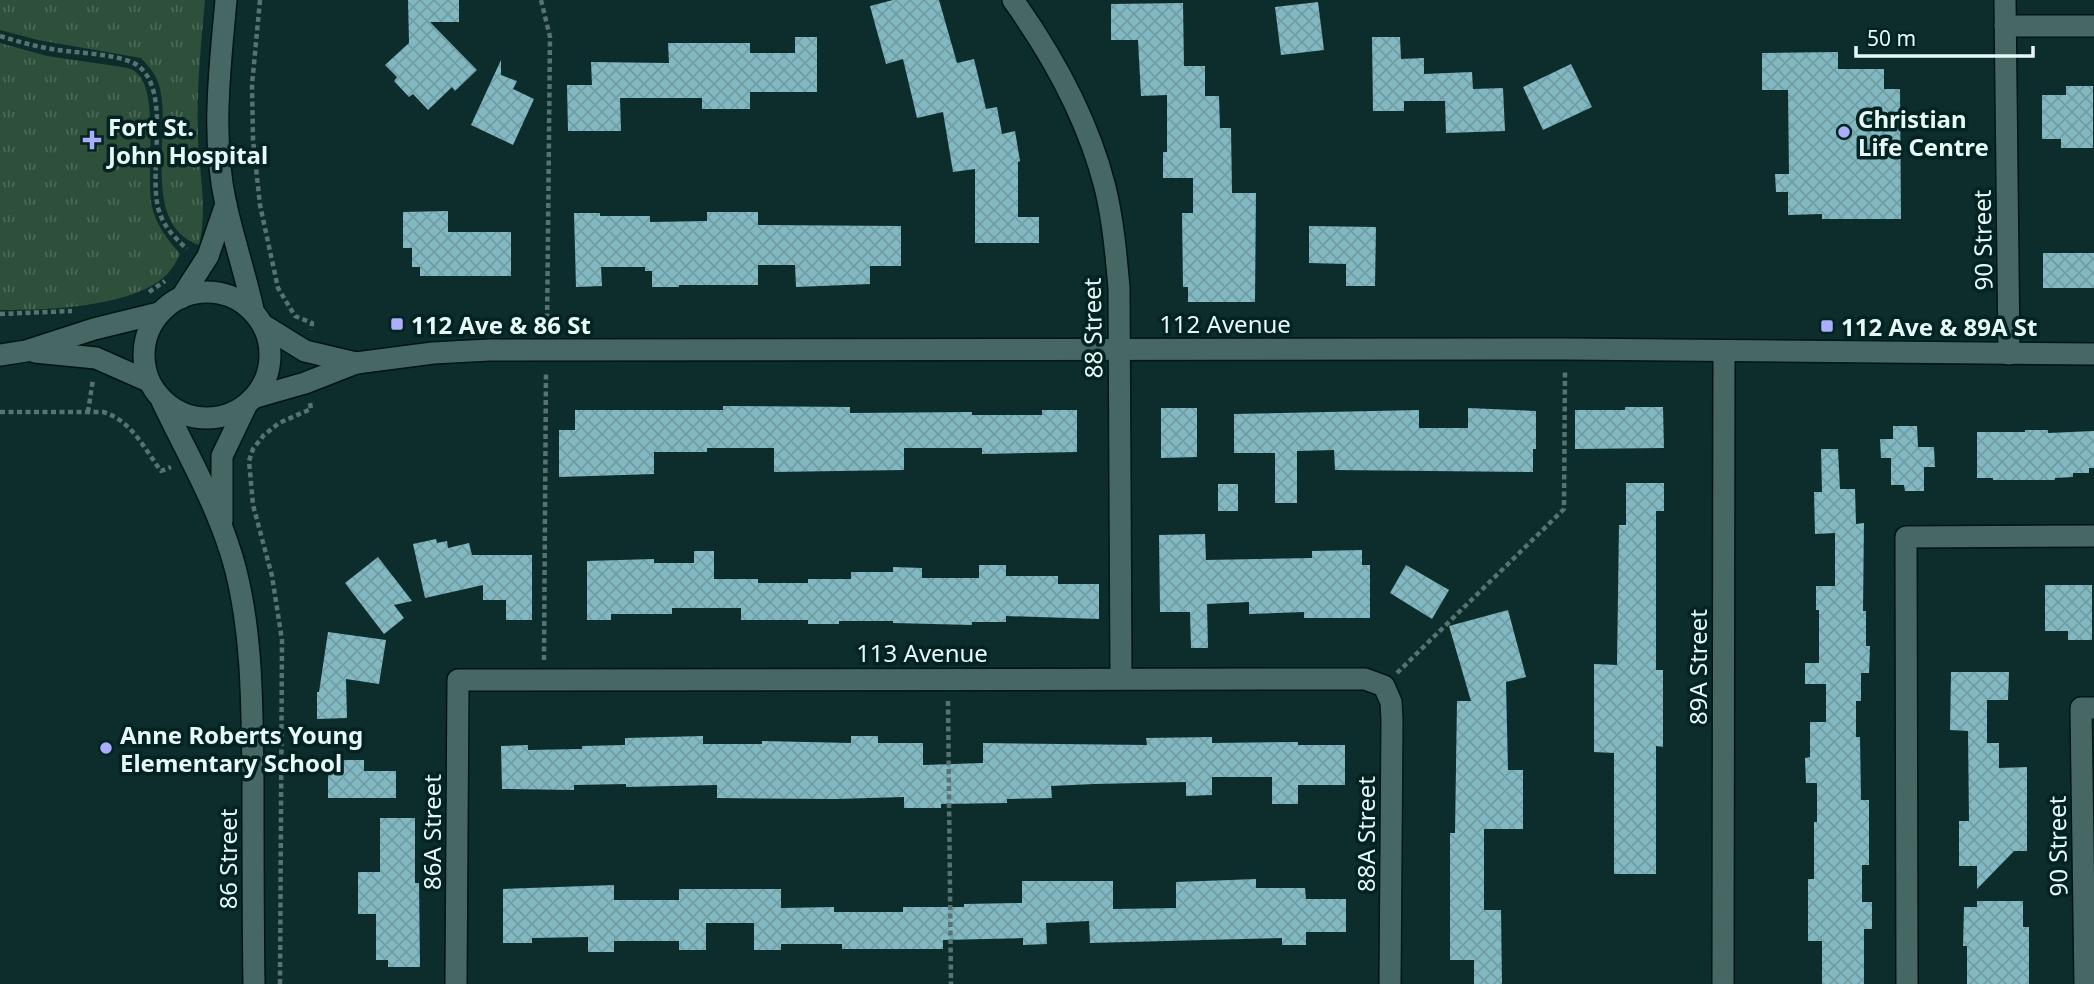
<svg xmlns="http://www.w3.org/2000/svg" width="2094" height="984" font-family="'Noto Sans',sans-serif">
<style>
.grass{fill:url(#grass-tufts)}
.building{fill:url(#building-cross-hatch)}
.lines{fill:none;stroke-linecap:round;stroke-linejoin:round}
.minor-casing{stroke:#001413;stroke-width:24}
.path{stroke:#577270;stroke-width:4.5;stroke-dasharray:5 3.5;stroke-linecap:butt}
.minor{stroke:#476765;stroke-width:21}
.poi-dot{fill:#abaffb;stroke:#032322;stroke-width:2.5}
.labels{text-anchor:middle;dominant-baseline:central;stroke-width:7;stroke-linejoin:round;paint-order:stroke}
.poi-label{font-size:24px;font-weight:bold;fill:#e7f9f7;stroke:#032322;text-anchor:start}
.street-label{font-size:24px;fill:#e7f9f7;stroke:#032322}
</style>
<defs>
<pattern id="grass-tufts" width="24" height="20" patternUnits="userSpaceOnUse" patternTransform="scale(1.75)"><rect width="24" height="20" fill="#2e4f3a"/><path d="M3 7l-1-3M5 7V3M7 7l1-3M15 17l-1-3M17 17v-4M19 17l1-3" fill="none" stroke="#4c6957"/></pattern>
<pattern id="building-cross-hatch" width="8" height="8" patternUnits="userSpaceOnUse" patternTransform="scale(1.75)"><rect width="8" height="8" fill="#81b8c1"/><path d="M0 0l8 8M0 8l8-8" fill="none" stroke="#729da3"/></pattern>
</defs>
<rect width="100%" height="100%" fill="#0d2d2c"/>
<!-- grass -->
<g class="grass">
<path d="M0 0H205C201 45 196 91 198 137 199 173 208 210 199 245 139 224 173 131 159 85 156 74 149 67 141 58L38 40 0 30Z"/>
<path d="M0 43 47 56 122 67C127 68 133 69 137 73 160 94 145 175 152 207 156 225 168 240 180 254 176 262 172 270 165 276 130 308 45 310 0 310Z"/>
</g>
<!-- building -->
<g class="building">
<polygon points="408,0 459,0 459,22 430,22 477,70 455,91 452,87 428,110 413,94 409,97 394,81 397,77 385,65 409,43"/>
<polygon points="893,0 939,0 957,63 974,59 986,109 997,107 1002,134 1015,131 1020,161 1018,162 1018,217 1039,217 1039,243 975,243 975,169 953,172 943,112 917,118 903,59 886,64 870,6"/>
<polygon points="1318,2 1324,50 1281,55 1275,7"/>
<polygon points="1183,3 1184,66 1205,66 1205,96 1219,96 1220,128 1231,128 1232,193 1256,193 1255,302 1188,302 1188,287 1183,287 1182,213 1193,213 1193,178 1163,178 1163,152 1167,152 1167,95 1141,96 1138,40 1111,40 1111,4"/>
<polygon points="795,37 817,37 817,92 750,92 750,109 702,109 702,98 620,98 621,131 568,131 567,85 592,85 591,62 669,63 668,43 750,43 750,53 795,53"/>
<polygon points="1372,37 1400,37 1401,59 1424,58 1424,74 1472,72 1473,89 1503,88 1505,131 1446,133 1445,101 1404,101 1404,111 1373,111"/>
<polygon points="1838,52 1838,69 1884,69 1884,89 1900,89 1901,219 1822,219 1822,214 1788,215 1788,192 1776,192 1775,174 1789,174 1788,90 1762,90 1762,53"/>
<polygon points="501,60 501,75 517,81 513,89 534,99 513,145 471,125"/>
<polygon points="1571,64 1592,107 1543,130 1523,87"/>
<polygon points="2066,86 2093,86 2093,148 2061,148 2061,139 2042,139 2042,95 2066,95"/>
<polygon points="448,211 448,232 511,232 511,276 420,276 420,267 412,267 412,248 403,248 403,212"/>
<polygon points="707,212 758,212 758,225 901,226 901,266 870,266 870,284 796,287 795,265 758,265 758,285 679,285 679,287 652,287 652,271 645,271 645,267 601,267 602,286 576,287 574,213 600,213 600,216 650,216 650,222 707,221"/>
<polygon points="1309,226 1376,227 1375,286 1346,286 1346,264 1309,263"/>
<rect x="2043" y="253" width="51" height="35"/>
<polygon points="723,406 850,407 850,413 972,412 972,415 1042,415 1042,410 1077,410 1077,452 982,454 982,448 904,448 904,470 774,472 774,448 707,448 707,452 654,452 654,474 559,477 559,430 575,430 575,410 723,410"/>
<polygon points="1625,407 1663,407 1664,448 1575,449 1575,410 1625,410"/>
<polygon points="1161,408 1197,408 1197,457 1161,458"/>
<polygon points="1468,408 1536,411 1536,449 1533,449 1533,472 1335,470 1334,450 1297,451 1297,503 1275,503 1275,453 1234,453 1234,414 1419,410 1419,428 1468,428"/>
<polygon points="1893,426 1917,426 1918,447 1934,447 1935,467 1924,467 1924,491 1905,491 1904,485 1891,485 1891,458 1881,458 1880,439 1893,439"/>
<polygon points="2025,430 2048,430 2048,433 2094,431 2094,468 2089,468 2089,473 2073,473 2073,477 2055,478 2055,480 1993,480 1993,478 1977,478 1977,432 2025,432"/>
<polygon points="1821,449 1838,449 1840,489 1855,489 1856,524 1864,523 1863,611 1866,611 1866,646 1870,646 1869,673 1861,673 1861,701 1856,701 1856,737 1860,737 1861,800 1869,800 1869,865 1862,865 1862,902 1872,902 1872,929 1864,929 1864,984 1822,984 1822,941 1808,941 1808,879 1814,879 1814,822 1817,822 1817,783 1806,783 1805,758 1810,757 1810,722 1826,722 1826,684 1805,684 1805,663 1819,663 1819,610 1816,610 1816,586 1835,586 1835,533 1815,534 1814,492 1822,492"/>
<polygon points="1626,483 1664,483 1664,511 1656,511 1656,670 1663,670 1663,747 1656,746 1656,874 1614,874 1614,753 1594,752 1594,664 1617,665 1619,525 1626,525"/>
<rect x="1218" y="484" width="20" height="27"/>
<polygon points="1205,534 1206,560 1312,558 1312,551 1362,550 1362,565 1370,565 1370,618 1304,618 1304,612 1249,614 1249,602 1207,604 1208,648 1191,648 1190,612 1160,612 1159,535"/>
<polygon points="436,539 437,543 447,541 448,548 469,543 472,555 532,555 532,620 506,620 506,600 483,600 483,585 425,598 413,544"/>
<polygon points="694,551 714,551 714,579 758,579 758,583 808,583 808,579 851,579 851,572 893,572 893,567 922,568 922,578 979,578 979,565 1006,565 1006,576 1058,576 1058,584 1099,584 1099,619 1006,616 1006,622 972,622 972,625 893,623 893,621 839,621 839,624 808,624 808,620 741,620 741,608 672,608 672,614 611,614 611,620 587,620 587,561 654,559 654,563 694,563"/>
<polygon points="378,557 412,601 394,605 404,618 384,634 345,583"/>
<polygon points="1406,565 1449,590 1432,619 1390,593"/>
<polygon points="2045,585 2092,585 2092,640 2068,640 2068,631 2045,631"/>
<polygon points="1508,610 1526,677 1506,682 1508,770 1523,770 1523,829 1484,829 1484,910 1501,910 1502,984 1474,984 1474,960 1450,960 1450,833 1455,833 1457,701 1471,701 1449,626"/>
<polygon points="328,632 386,640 379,684 346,679 347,718 317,719 317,692 319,692"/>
<polygon points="1951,672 2009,672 2008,700 1987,700 1987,743 1999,743 1999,768 2027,767 2027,851 2014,851 1977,889 1977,866 1959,866 1959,821 1969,821 1968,731 1950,730"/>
<polygon points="703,736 703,744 762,744 762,741 851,743 851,736 878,736 878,743 923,743 923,765 983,763 983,743 1147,745 1146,738 1212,737 1212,743 1298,742 1298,745 1345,745 1345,785 1298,785 1298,804 1272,804 1272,777 1212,777 1212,795 1186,796 1186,782 1094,784 1051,786 1052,798 1007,799 1007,803 941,804 941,808 904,808 904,797 836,799 717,798 717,785 626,787 626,784 574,785 574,790 502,789 501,746 528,745 528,750 582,749 582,746 625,745 625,738"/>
<polygon points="328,760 364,760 364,771 396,771 396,798 328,798"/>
<polygon points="380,818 415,818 415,883 419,883 420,967 388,967 388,960 376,960 376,914 358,914 358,872 380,872"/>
<polygon points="1256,879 1256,888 1305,888 1306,899 1346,899 1346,932 1306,932 1306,945 1282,945 1282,938 1090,943 1089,921 1046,923 1047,944 1023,945 1023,938 943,940 943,949 842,949 842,944 781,944 781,950 754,950 754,923 706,923 706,950 679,950 679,941 614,941 614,952 588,952 588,937 532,938 532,943 503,943 503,889 614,885 614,900 679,900 679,889 781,889 781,908 834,907 834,912 903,912 903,907 964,907 964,904 1022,903 1022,881 1113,881 1113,909 1176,908 1176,882"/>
<polygon points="1977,901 2023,901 2023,927 2029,927 2029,984 1967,984 1967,946 1963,946 1964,907 1977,907"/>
</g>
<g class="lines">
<!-- minor casing -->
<g class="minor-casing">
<g id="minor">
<path d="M226 0C220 67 211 138 226 205 234 240 245 274 253 309"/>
<path d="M1013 0C1053 56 1088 120 1105 187 1113 220 1116 254 1119 288L1121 678"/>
<polyline points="2005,0 2009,354"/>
<polyline points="2005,26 2094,26"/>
<circle cx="207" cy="355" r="63"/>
<polyline points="181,298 208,256 226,204"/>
<polyline points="263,325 305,351 356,363"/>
<polyline points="35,352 96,358 148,381"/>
<polyline points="0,355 26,351 94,329 159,313"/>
<polyline points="256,397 305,383 356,363 433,353 489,350 1565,349 2094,354"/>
<path d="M162 401C188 456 221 511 236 571 253 639 252 712 253 782 253 849 253 917 254 984"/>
<polyline points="222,521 222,456 246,406"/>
<polyline points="456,984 458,680 1365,679 1384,686 1391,702 1392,720 1390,984"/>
<polyline points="1723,984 1724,351"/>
<polyline points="1907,984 1906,537 2094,536"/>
<polyline points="2085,984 2081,708 2094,708"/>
</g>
</g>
<!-- path -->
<g class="path">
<polyline points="260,0 252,85 253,140 260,205 278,288 295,316 312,323 311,330"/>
<polyline points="541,0 550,37 547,331"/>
<path d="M0 36C19 42 38 47 58 50 78 53 120 54 137 65 173 90 147 173 159 211 164 227 175 238 187 249"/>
<polyline points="149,292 165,281"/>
<polyline points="0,314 72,311"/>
<path d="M0 412H103C131 420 144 448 161 471L171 467"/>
<polyline points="88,412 93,379"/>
<polyline points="544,660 546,371"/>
<polyline points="1397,673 1564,509 1565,371"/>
<polyline points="948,701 951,984"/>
<polyline points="280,984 282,640 272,576 253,505 249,461 253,449 264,435 279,423 311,409 310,403"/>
</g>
<!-- minor -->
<use href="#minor" class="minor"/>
</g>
<!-- markers -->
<g class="poi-dot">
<circle cx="1844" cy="132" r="7"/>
<path d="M88.5 129.5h7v7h7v7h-7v7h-7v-7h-7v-7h7z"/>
<rect x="390" y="317" width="14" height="14" rx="3.5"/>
<rect x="1820" y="319" width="14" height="14" rx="3.5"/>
<circle cx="106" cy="748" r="7"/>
</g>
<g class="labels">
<!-- poi labels -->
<g class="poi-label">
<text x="1858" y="118">Christian<tspan x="1858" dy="28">Life Centre</tspan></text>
<text x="108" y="126">Fort St.<tspan x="108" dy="28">John Hospital</tspan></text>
<text x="411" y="324">112 Ave &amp; 86 St</text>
<text x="1841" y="326">112 Ave &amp; 89A St</text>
<text x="120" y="734">Anne Roberts Young<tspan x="120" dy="28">Elementary School</tspan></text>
</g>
<!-- street labels -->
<g class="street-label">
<text transform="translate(1982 240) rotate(-91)">90 Street</text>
<text x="1225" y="323">112 Avenue</text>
<text transform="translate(1092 328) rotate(-91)">88 Street</text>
<text x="922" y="652">113 Avenue</text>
<text transform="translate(1697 667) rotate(-90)">89A Street</text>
<text transform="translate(431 832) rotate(-90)">86A Street</text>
<text transform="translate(1365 834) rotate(-90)">88A Street</text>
<text transform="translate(2057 846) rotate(-91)">90 Street</text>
<text transform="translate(227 859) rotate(-90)">86 Street</text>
</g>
</g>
<!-- scale -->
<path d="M1856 46v10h177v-10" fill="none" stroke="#e7f9f7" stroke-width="3.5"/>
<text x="1867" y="46" font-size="21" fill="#e7f9f7" stroke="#032322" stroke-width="5" paint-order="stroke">50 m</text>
</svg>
